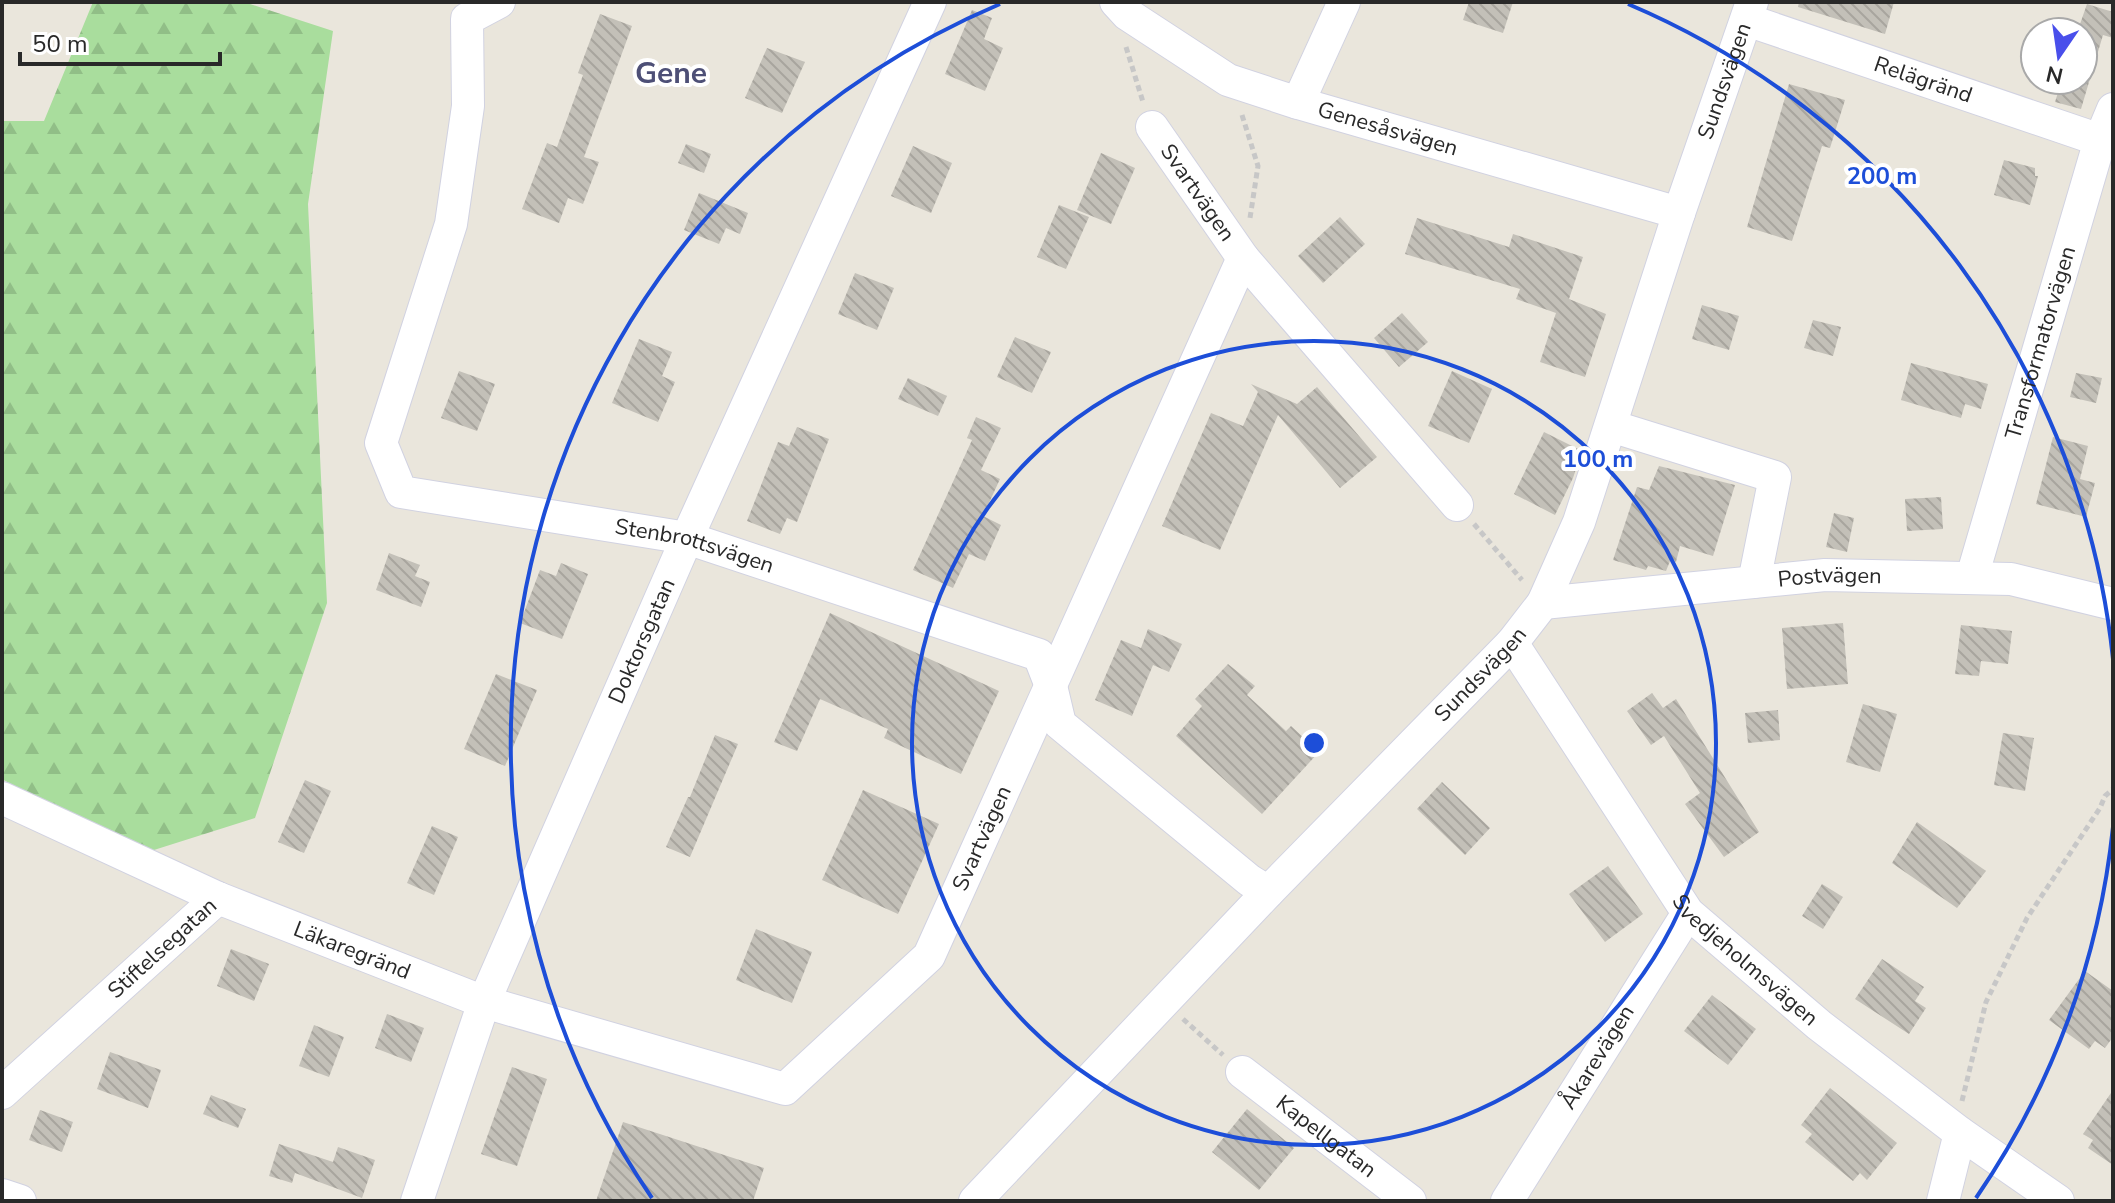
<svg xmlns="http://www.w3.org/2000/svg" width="2115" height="1203" font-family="'Nunito Sans',sans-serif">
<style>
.forest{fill:url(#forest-firs)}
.building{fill:url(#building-back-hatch)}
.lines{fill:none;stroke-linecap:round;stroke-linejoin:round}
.minor-casing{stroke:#d1d2e1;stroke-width:34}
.path{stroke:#c7c7c7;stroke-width:5;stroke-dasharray:6 4;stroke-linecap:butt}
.minor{stroke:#fff;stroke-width:32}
.ring{fill:none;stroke:#1d4ed8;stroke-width:4}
.labels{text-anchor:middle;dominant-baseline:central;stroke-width:8;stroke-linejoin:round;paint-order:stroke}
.street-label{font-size:22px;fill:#292929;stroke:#fff}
.district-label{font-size:30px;font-weight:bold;fill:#4d4f76;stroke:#fff}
.centre{fill:#1d4ed8;stroke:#fff;stroke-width:4}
.ring-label{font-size:24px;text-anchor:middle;font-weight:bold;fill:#1d4ed8;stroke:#fff;stroke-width:8;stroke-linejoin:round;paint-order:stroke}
</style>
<defs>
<pattern id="forest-firs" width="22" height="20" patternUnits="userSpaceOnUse" patternTransform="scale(2)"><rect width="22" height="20" fill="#a9dd9d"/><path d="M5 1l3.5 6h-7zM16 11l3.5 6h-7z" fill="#91be87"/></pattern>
<pattern id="building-back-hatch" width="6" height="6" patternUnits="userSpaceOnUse" patternTransform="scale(2)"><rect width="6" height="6" fill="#c3c0b8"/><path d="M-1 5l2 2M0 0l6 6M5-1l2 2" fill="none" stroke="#a8a59e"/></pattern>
</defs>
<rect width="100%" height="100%" fill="#eae6dc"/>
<!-- forest -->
<polygon class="forest" points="93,2 244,2 333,31 308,204 327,603 255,818 135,856 2,779 2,121 44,121"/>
<!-- building -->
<g class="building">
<polygon points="1469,2 1513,2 1503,33 1463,20"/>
<polygon points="1799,2 1894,2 1885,34 1798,7"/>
<polygon points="2087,4 2113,12 2113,38 2103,35 2081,109 2055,102 2062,80 2083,80 2083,28 2079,27"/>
<polygon points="972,10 992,18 984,39 1003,48 985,91 945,74"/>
<polygon points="600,14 632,26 584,157 599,162 583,204 568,198 559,223 522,209 547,143 557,147 583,75 578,73"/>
<polygon points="767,48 805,62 782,113 745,98"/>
<polygon points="1789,84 1845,100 1830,148 1822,146 1792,241 1747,227"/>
<polygon points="686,144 711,154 704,173 678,163"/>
<polygon points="913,146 952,163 931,213 891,196"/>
<polygon points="1101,153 1135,168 1111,224 1077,210"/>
<polygon points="2004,160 2035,168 2035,176 2038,176 2030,205 1994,195"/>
<polygon points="699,193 748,213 740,234 726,228 719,244 684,230"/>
<polygon points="1059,205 1089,217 1066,269 1037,257"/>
<polygon points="1340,217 1365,244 1323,283 1298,256"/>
<polygon points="1417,218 1509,247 1513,234 1583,257 1569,299 1606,314 1585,377 1540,362 1556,313 1516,299 1520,289 1405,254"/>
<polygon points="855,273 894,288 877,330 838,314"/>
<polygon points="1702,305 1739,316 1729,350 1692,339"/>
<polygon points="1402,313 1428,342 1399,367 1374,338"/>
<polygon points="1813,320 1841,327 1833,356 1804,348"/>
<polygon points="1015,337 1051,352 1032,393 997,377"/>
<polygon points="639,339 672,352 662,376 675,382 658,422 612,403"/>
<polygon points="1911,363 1988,384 1981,409 1965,404 1961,418 1901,400"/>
<polygon points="459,371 495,384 477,431 441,418"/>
<polygon points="1452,371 1492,389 1469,443 1428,426"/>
<polygon points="2076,373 2102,378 2096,403 2070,397"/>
<polygon points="908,378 947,396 938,416 898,399"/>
<polygon points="1251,384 1297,404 1317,387 1377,457 1340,488 1278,415 1220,550 1162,526 1211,413 1243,426 1258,392"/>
<polygon points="976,417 1001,428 981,470 1000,479 983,516 1001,525 985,561 969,554 953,588 913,570 972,440 967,438"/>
<polygon points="797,427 829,439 797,522 787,518 780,534 747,521 778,442 789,446"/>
<polygon points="1544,432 1582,451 1573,478 1555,515 1514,494"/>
<polygon points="2053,437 2088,446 2080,479 2095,483 2086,517 2036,504"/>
<polygon points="1659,466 1735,485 1713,556 1680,546 1676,562 1670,561 1666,571 1648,566 1646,570 1613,560 1637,487 1649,490"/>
<polygon points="1941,497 1943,529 1907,531 1905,499"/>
<polygon points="1834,513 1854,518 1847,552 1826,547"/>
<polygon points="389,553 420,565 415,576 430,582 421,607 376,590"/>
<polygon points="561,563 588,574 562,639 520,623 540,570 556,576"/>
<polygon points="830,613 999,691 961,774 884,738 888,729 820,699 797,751 774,742"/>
<polygon points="1843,623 1848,684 1787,689 1782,628"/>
<polygon points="1961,625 2012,631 2008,664 1981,661 1979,676 1955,674"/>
<polygon points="1148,629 1182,644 1169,672 1153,665 1132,716 1095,700 1121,640 1141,648"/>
<polygon points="1228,664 1255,686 1247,695 1286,731 1291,726 1319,752 1262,814 1176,736 1202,706 1195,699"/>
<polygon points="496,674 537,690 505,766 464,749"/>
<polygon points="1652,693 1663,708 1676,699 1759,832 1724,857 1685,804 1700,793 1664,736 1651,745 1627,711"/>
<polygon points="1863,704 1897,714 1880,772 1846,762"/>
<polygon points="1778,710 1780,740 1748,743 1745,713"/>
<polygon points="2003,733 2034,738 2025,791 1994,785"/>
<polygon points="715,735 738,744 690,857 666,847 688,797 690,797"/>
<polygon points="305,780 331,791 304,853 278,842"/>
<polygon points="1442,782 1490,828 1465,855 1417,809"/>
<polygon points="863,790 939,824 898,914 822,880"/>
<polygon points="1917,822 1986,871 1957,908 1892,863"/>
<polygon points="432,826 458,837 434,895 407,883"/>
<polygon points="1608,866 1643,914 1605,942 1569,894"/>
<polygon points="1822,884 1843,897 1823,929 1802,916"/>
<polygon points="756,929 812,952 792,1003 736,980"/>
<polygon points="231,949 269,964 254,1001 217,986"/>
<polygon points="1882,959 1924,987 1915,1001 1926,1008 1909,1034 1855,999"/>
<polygon points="2085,971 2113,991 2113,1037 2105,1048 2095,1041 2089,1049 2049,1020"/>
<polygon points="1712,995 1756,1029 1728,1065 1684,1031"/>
<polygon points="387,1014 424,1028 411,1062 375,1048"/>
<polygon points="314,1025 344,1037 329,1077 299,1066"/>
<polygon points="110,1052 161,1070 148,1108 97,1089"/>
<polygon points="512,1067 547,1079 517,1166 481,1154"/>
<polygon points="1830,1088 1897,1143 1867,1180 1860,1173 1853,1181 1805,1142 1812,1134 1801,1125"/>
<polygon points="2113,1090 2113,1165 2088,1148 2093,1140 2083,1134"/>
<polygon points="211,1095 246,1109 238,1128 203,1114"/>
<polygon points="1247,1109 1294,1148 1259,1190 1212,1152"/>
<polygon points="40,1110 73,1122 62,1152 29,1140"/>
<polygon points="623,1122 764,1168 753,1201 596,1201"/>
<polygon points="279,1144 333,1162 338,1147 375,1160 362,1198 295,1173 292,1183 269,1176"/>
</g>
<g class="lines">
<!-- minor casing -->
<g class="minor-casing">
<g id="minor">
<path id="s1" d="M499 2 467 19 468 106 451 224 381 443 401 492 687 538 1039 655 1051 686 1060 724 1249 880 1268 892"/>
<path id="s2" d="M1116 2 1127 14 1228 80 1298 103 1679 213"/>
<path id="s3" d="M1747 20 2100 140"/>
<polyline points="1298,103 1344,2"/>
<path id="s4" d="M1152 127 1243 258"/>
<polyline points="1611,426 1775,477 1754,582"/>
<path id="s5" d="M1972 577 2100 140 2113 109"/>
<path id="s6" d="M1543 603 1825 575 2011 579 2113 604"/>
<path id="s7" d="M1512 643 1688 913 1819 1025 1960 1133 2058 1201"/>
<path id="s8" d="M2 798 218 898 484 1002 785 1089 929 956 1243 258 1457 505"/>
<path id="s9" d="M1242 1072 1410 1201"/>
<path id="s10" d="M2 1093 218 898"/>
<polyline points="2,1195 20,1201"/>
<path id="s11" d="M417 1201 484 1002 687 538 930 2"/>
<path id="s12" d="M975 1201 1268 892 1512 643 1543 603 1579 522 1679 213 1752 2"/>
<path id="s13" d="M1507 1201 1688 913"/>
<polyline points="1943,1201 1960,1133"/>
</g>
</g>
<!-- path -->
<g class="path">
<polyline points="1126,47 1143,102"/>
<polyline points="1242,115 1258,166 1250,218"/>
<polyline points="1474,524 1522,580"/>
<polyline points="1183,1019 1223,1055"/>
<polyline points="1962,1101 1986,1002 2027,918 2100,808 2105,796 2113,789"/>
</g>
<!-- minor -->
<use href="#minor" class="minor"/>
</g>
<!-- distance rings -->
<g class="ring">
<circle cx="1314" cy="743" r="402"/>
<path d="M2113 827A803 803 0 0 1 1976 1198M652 1198A803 803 0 0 1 1000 4M1628 4A803 803 0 0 1 2113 659"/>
</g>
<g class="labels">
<!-- street labels -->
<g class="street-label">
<text stroke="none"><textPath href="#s12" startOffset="1378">Sundsvägen</textPath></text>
<text stroke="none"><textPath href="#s3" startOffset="186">Relägränd</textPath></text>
<text stroke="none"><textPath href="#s2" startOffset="304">Genesåsvägen</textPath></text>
<text stroke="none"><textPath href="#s4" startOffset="80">Svartvägen</textPath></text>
<text stroke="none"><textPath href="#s5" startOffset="244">Transformatorvägen</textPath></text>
<text stroke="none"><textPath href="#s1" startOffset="824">Stenbrottsvägen</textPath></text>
<text stroke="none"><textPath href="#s6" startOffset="288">Postvägen</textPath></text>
<text stroke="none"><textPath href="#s11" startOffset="604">Doktorsgatan</textPath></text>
<text stroke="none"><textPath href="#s12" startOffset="730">Sundsvägen</textPath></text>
<text stroke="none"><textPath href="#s8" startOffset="1162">Svartvägen</textPath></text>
<text stroke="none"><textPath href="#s10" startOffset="216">Stiftelsegatan</textPath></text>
<text stroke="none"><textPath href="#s8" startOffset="382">Läkaregränd</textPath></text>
<text stroke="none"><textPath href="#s7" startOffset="396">Svedjeholmsvägen</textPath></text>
<text stroke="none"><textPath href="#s13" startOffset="170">Åkarevägen</textPath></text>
<text stroke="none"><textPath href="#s9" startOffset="106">Kapellgatan</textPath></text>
</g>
<!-- district labels -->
<g class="district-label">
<text x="671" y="73">Gene</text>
</g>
</g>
<circle cx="1314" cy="743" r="12" class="centre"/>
<g class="ring-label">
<text x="1882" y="184">200 m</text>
<text x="1598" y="467">100 m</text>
</g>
<!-- border -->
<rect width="2115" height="1203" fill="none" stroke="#292929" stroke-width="8"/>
<!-- north arrow -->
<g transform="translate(2059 56) rotate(193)"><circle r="38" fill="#ffffff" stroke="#a9a9a9" stroke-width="2"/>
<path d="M0-6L14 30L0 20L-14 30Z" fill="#494feb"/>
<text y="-12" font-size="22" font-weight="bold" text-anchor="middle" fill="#292929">N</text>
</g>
<!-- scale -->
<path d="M20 52v12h200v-12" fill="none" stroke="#292929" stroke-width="4"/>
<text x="32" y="52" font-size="24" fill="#292929" stroke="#ffffff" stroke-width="6" paint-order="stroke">50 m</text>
</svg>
